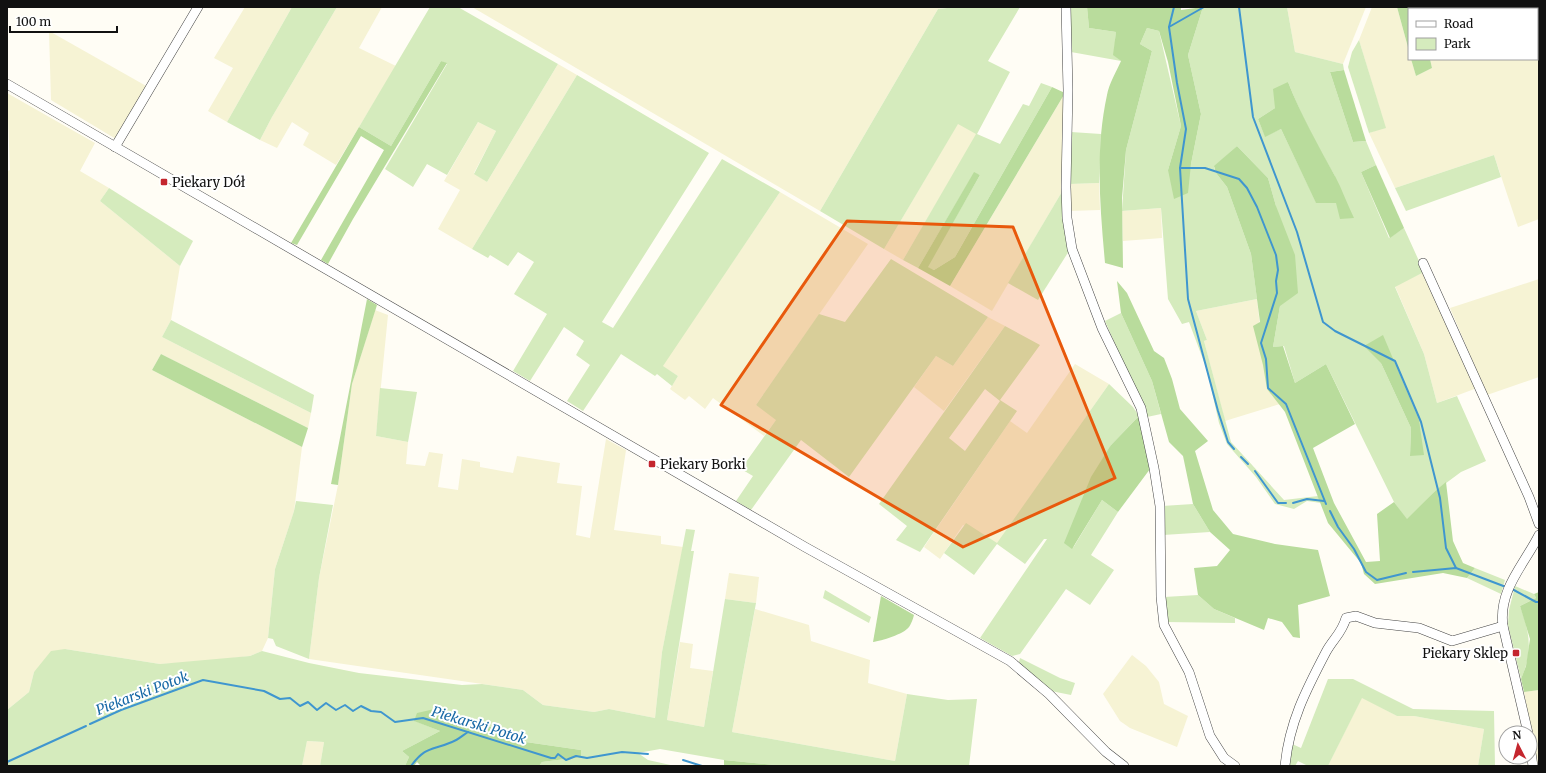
<svg xmlns="http://www.w3.org/2000/svg" width="1546" height="773" font-family="Merriweather,serif">
<style>
.farmland{fill:#f6f3d4}
.green{fill:#d5ebbd;fill-rule:evenodd}
.forest{fill:#b9dc9c}
.lines{fill:none;stroke-linecap:round;stroke-linejoin:round}
.stream{stroke:#3f96cf;stroke-width:2}
.minor-casing{stroke:#444;stroke-width:10}
.minor{stroke:#fff;stroke-width:9}
.marked{fill:#e8590c;fill-opacity:0.2;stroke:#e8590c;stroke-width:3;stroke-linejoin:round}
.poi-dot{fill:#c4262e;stroke:#fff;stroke-width:1.5}
.labels{text-anchor:middle;dominant-baseline:central;stroke-width:4;stroke-linejoin:round;paint-order:stroke}
.poi-label{font-size:13px;fill:#111;stroke:#fff;text-anchor:start}
.water-label{font-size:14px;font-style:italic;fill:#1768a6;stroke:#fff}
</style>
<rect width="100%" height="100%" fill="#fffdf5"/>
<!-- farmland -->
<g class="farmland">
<polygon points="245,7 292,7 227,122 208,111 233,68 214,58"/>
<polygon points="337,7 382,7 359,48 396,66 336,165 303,145 309,133 292,122 277,148 260,140 272,117"/>
<polygon points="472,7 956,7 938,9 820,211"/>
<polygon points="1287,7 1366,7 1343,64 1295,52"/>
<polygon points="1372,7 1397,7 1409,51 1409,59 1411,59 1416,76 1432,68 1430,59 1537,59 1537,9 1418,9 1417,7 1539,7 1539,219 1518,227 1494,155 1395,188 1369,133 1385,127 1359,40"/>
<polygon points="49,31 148,87 116,139 51,100"/>
<polygon points="558,64 577,75 472,249 438,229 460,190 444,181 478,122 496,131 474,173 487,182"/>
<polygon points="7,93 95,143 80,171 109,188 100,201 180,266 171,320 162,337 311,413 308,428 161,354 152,370 302,447 294,511 275,569 268,638 262,651 250,656 200,662 160,664 65,649 34,672 29,692 7,710 7,171 10,170"/>
<polygon points="1065,93 1063,190 992,311 950,286"/>
<polygon points="958,123 977,134 903,260 884,249"/>
<polygon points="1099,183 1100,210 1069,211 1070,184"/>
<polygon points="780,192 868,244 756,405 777,419 764,436 713,398 705,409 689,396 685,400 670,389 678,376 662,366"/>
<polygon points="1161,208 1162,238 1123,241 1122,211"/>
<polygon points="1424,272 1477,388 1437,403 1424,354 1395,286"/>
<polygon points="1539,279 1539,377 1487,395 1450,308"/>
<polygon points="1257,299 1267,389 1280,404 1225,421 1204,341 1207,340 1196,311"/>
<polygon points="375,310 388,315 376,436 408,442 406,464 425,466 429,452 443,454 438,487 458,490 462,459 480,462 480,467 513,473 517,456 560,463 557,483 582,486 576,535 590,538 606,439 626,450 614,530 661,536 661,544 683,547 662,652 655,718 609,709 594,712 543,705 523,690 309,659 319,578 338,485 352,384"/>
<polygon points="988,317 1005,326 944,411 914,387 936,356 953,366"/>
<polygon points="1075,364 1109,384 997,544 963,525 940,559 924,547 1010,421 1027,433"/>
<polygon points="729,573 759,577 756,603 725,599"/>
<polygon points="755,609 809,625 811,641 870,660 868,683 907,694 895,761 732,732"/>
<polygon points="680,642 693,644 690,668 713,671 704,727 667,720"/>
<polygon points="1132,655 1146,666 1159,682 1164,704 1188,716 1177,747 1130,728 1120,721 1103,694"/>
<polygon points="1539,690 1539,766 1538,766 1524,692"/>
<polygon points="1362,697 1397,716 1414,716 1484,729 1478,766 1328,766"/>
<polygon points="307,741 324,742 320,766 302,766"/>
</g>
<!-- green -->
<g class="green">
<polygon points="292,7 337,7 272,117 260,140 227,122"/>
<polygon points="430,7 458,7 558,64 487,182 474,174 496,131 478,122 447,175 427,164 413,187 385,169 447,64 441,61 391,146 359,127"/>
<polygon points="956,7 1020,7 988,61 1010,72 977,134 1000,144 1023,104 1029,106 1041,83 1052,87 955,257 934,270 927,267 980,175 974,173 918,268 903,260 976,134 958,124 884,249 820,211 938,9"/>
<polygon points="1069,7 1087,7 1089,28 1116,32 1114,55 1121,61 1071,52"/>
<path d="M1203 7H1287L1295 52 1343 64 1344 70 1330 72 1353 142 1366 141 1376 165 1361 172 1389 238 1404 228 1424 272 1395 287 1424 354 1437 403 1457 396 1486 461 1461 472 1434 492 1407 520 1394 502 1326 364 1295 383 1284 346 1273 347 1280 306 1276 206 1268 178 1237 146 1214 167 1216 173 1227 187 1251 254 1257 299 1196 311 1207 340 1204 341 1231 442 1284 500 1318 496 1321 503 1307 501 1294 509 1275 504 1256 477 1227 444 1219 423 1207 370 1189 322 1182 324 1168 299 1161 208 1122 211 1126 150 1152 51 1140 44 1147 28 1159 31 1181 126 1168 170 1190 169 1201 114 1188 55ZM1288 82C1301 115 1317 146 1335 176L1316 202 1281 129 1265 136 1258 119 1275 108ZM1381 363 1419 420 1410 456 1411 428Z"/>
<polygon points="1359,40 1386,128 1369,133 1348,67 1352,52"/>
<polygon points="577,75 709,153 602,322 613,328 722,159 780,192 663,366 678,376 672,386 657,374 655,376 621,354 583,411 567,401 590,365 576,355 584,341 564,327 530,381 513,371 547,314 514,294 534,262 518,252 508,266 490,255 488,258 472,249"/>
<polygon points="1071,132 1101,134 1099,183 1070,184"/>
<polygon points="1494,155 1501,177 1406,211 1395,188"/>
<polygon points="109,188 193,241 180,266 100,201"/>
<polygon points="1063,190 1069,251 1038,300 1008,283"/>
<polygon points="891,259 988,317 953,366 936,356 849,477 801,440 751,510 736,501 753,476 741,469 776,420 756,405 819,314 845,322"/>
<polygon points="1121,313 1152,381 1161,414 1147,417 1105,321"/>
<polygon points="171,320 314,395 311,413 162,337"/>
<path d="M1005 326 1040 345 1000 400 1017 411 920 552 896 540 907 526 879 504ZM985 389 1000 401 965 451 949 438Z"/>
<polygon points="1109,384 1133,407 1139,416 1111,445 1073,548 1102,500 1118,512 1091,555 1114,570 1090,605 1066,589 1020,654 1012,656 980,638 1047,539 1044,539 1025,564 997,544 974,575 944,553 966,523 997,543"/>
<polygon points="380,388 417,392 408,442 376,436"/>
<polygon points="296,501 333,505 319,578 309,659 276,646 273,639 268,638 275,569 294,511"/>
<polygon points="1193,504 1210,532 1163,535 1162,506"/>
<polygon points="686,529 695,530 691,551 694,551 667,720 704,727 725,599 756,603 732,732 895,761 907,694 948,700 977,699 969,766 785,766 724,760 660,749 638,753 648,760 675,766 539,766 542,762 580,757 581,750 519,741 499,729 474,723 439,708 415,721 440,731 402,751 409,757 405,766 320,766 324,742 307,741 302,766 7,766 7,710 29,692 34,672 51,651 65,649 160,664 250,656 262,651 309,663 359,673 462,685 482,684 523,690 543,705 594,712 609,709 655,718 662,652"/>
<polygon points="1475,568 1505,580 1501,594 1467,578"/>
<path d="M1515 586 1534 594 1536 598 1520 606C1530 633 1533 652 1521 679L1508 625 1509 610Z"/>
<polygon points="825,590 871,617 869,623 823,598"/>
<polygon points="1198,595 1214,609 1235,618 1235,623 1166,622 1164,597"/>
<polygon points="1020,658 1060,678 1075,683 1071,695 1051,691 1019,662"/>
<polygon points="1328,679 1353,679 1413,709 1494,711 1495,766 1478,766 1484,729 1414,716 1397,716 1362,698 1328,766 1308,766 1298,761 1295,766 1288,766 1290,743 1301,748"/>
</g>
<!-- forest -->
<g class="forest">
<path d="M1087 7H1181V10L1203 7 1188 55 1201 114 1191 164 1188 193 1174 199 1168 170 1181 126 1168 62 1159 31 1147 28 1140 44 1152 51 1126 150 1122 198 1123 268 1105 263C1100 207 1095 150 1107 95 1109 84 1116 72 1121 61L1113 55 1116 32 1089 28Z"/>
<polygon points="1397,7 1417,7 1418,9 1409,9 1409,51"/>
<polygon points="1411,59 1430,59 1432,68 1416,76"/>
<polygon points="441,61 447,63 353,219 328,264 321,260 384,150 361,136 297,245 291,243 359,127 391,146"/>
<polygon points="1344,70 1366,141 1353,142 1330,72"/>
<path d="M1288 82C1301 115 1318 145 1335 176 1342 189 1347 204 1354 218L1340 219 1336 203H1316L1281 129 1265 137 1258 119 1275 108 1273 89Z"/>
<polygon points="1052,87 1065,93 950,286 918,268 974,172 980,175 928,267 934,270 955,257"/>
<polygon points="1237,146 1268,178 1276,206 1295,255 1298,293 1280,306 1273,347 1283,346 1295,383 1326,364 1355,424 1313,448 1334,503 1366,562 1380,561 1377,514 1394,502 1407,519 1434,492 1446,482 1453,541 1463,563 1475,568 1467,578 1443,573 1375,584 1364,574 1361,563 1328,523 1285,412 1267,389 1263,365 1253,326 1260,322 1251,254 1227,187 1216,173 1214,166"/>
<polygon points="1376,165 1404,228 1390,238 1361,172"/>
<polygon points="1117,281 1127,293 1154,351 1164,358 1172,379 1180,409 1208,441 1195,451 1213,510 1233,534 1275,544 1318,550 1330,596 1298,605 1300,638 1293,637 1282,622 1268,618 1264,630 1214,609 1198,595 1194,568 1217,566 1230,550 1210,532 1193,504 1183,456 1169,442 1152,381 1121,313"/>
<polygon points="367,299 377,305 352,384 338,485 331,484"/>
<polygon points="1383,335 1419,420 1424,455 1410,456 1411,428 1381,363 1364,346"/>
<polygon points="161,354 308,428 302,447 152,370"/>
<polygon points="1139,416 1150,469 1118,512 1102,500 1072,549 1064,543 1091,477 1111,445"/>
<polygon points="1539,592 1539,690 1524,692 1521,679 1526,666 1530,639 1520,606 1536,598 1534,594"/>
<path d="M881 596 914 615C913 619 911 624 909 627 904 634 881 641 873 642Z"/>
<polygon points="439,708 474,723 499,729 519,741 581,750 581,757 542,762 539,766 421,766 417,762 414,766 405,766 409,757 402,751 440,731 414,721 417,713"/>
<polygon points="724,760 785,766 724,766"/>
</g>
<g class="lines">
<!-- stream -->
<g class="stream">
<polyline points="1174,7 1169,27 1177,83 1186,129 1180,168 1188,299 1218,411 1228,442 1234,449"/>
<polyline points="1239,7 1253,117 1297,232 1323,322 1335,331 1395,361 1421,422 1440,498 1446,548 1456,568"/>
<polyline points="1169,27 1204,7"/>
<polyline points="1180,168 1205,168 1239,179 1247,188 1257,207 1276,255 1278,270 1276,281 1277,293 1261,343 1266,359 1268,388 1286,404 1326,504"/>
<polyline points="1241,457 1248,464"/>
<polyline points="1255,471 1278,503 1286,503"/>
<polyline points="1293,503 1307,499 1324,501"/>
<polyline points="1330,511 1338,527 1354,549 1366,572 1377,580 1406,573"/>
<polyline points="1413,572 1456,568 1506,587"/>
<polyline points="1512,589 1536,602 1539,602"/>
<polyline points="90,724 121,710 203,680 264,691 280,699 290,698 300,706 308,702 317,710 326,703 336,710 345,705 353,711 361,706 371,711 381,712 395,722 423,718 551,758 555,758 558,754 566,760 576,756 587,758 622,752 648,754"/>
<polyline points="683,760 702,766"/>
<polyline points="7,762 86,726"/>
<path d="M411 766C426 746 431 751 452 742 458 740 463 735 468 732"/>
</g>
<!-- minor casing -->
<g class="minor-casing">
<g id="minor">
<polyline points="1066,7 1068,90 1066,187 1067,218 1072,249 1102,328 1141,408 1154,468 1160,506 1161,597 1164,625 1189,672 1210,736 1224,758 1235,766"/>
<polyline points="7,84 805,547 1010,661 1049,694 1106,752 1124,766"/>
<polyline points="115,147 198,7"/>
<polyline points="1423,263 1529,497 1539,524"/>
<path d="M1528 733 1503 626C1498 590 1524 565 1539 535"/>
<polyline points="1530,746 1533,766"/>
<path d="M1285 766C1289 723 1306 690 1326 652 1333 639 1342 633 1346 618L1356 616 1375 623 1419 628 1452 641 1503 626"/>
</g>
</g>
<!-- minor -->
<use href="#minor" class="minor"/>
</g>
<!-- marked area -->
<path class="marked" d="M847 221 1013 227 1115 478 963 547 721 405Z"/>
<!-- markers -->
<g class="poi-dot">
<rect x="160" y="178" width="8" height="8" rx="2"/>
<rect x="648" y="460" width="8" height="8" rx="2"/>
<rect x="1512" y="649" width="8" height="8" rx="2"/>
</g>
<g class="labels">
<!-- poi labels -->
<g class="poi-label">
<text x="172" y="182">Piekary Dół</text>
<text x="660" y="464">Piekary Borki</text>
<text x="1508" y="653" text-anchor="end">Piekary Sklep</text>
</g>
<!-- water labels -->
<g class="water-label">
<text transform="translate(142 693) rotate(-21)">Piekarski Potok</text>
<text transform="translate(479 725) rotate(17)">Piekarski Potok</text>
</g>
</g>
<!-- border -->
<rect width="1546" height="773" fill="none" stroke="#111111" stroke-width="16"/>
<!-- legend -->
<rect x="1408" y="8" width="130" height="52" fill="#ffffff" stroke="#a0a0a0"/>
<rect x="1416" y="21" width="20" height="6" fill="#ffffff" stroke="#a0a0a0"/>
<text x="1444" y="28" font-size="12" fill="#111111">Road</text>
<rect x="1416" y="38" width="20" height="12" fill="#d5ebbd" stroke="#a0a0a0"/>
<text x="1444" y="48" font-size="12" fill="#111111">Park</text>
<!-- north arrow -->
<g transform="translate(1518 745) rotate(354)"><circle r="19" fill="#ffffff" stroke="#a0a0a0"/>
<path d="M0-3L7 15L0 10L-7 15Z" fill="#c4262e"/>
<text y="-6" font-size="11" font-weight="bold" text-anchor="middle" fill="#111111">N</text>
</g>
<!-- scale -->
<path d="M10 26v6h107v-6" fill="none" stroke="#111111" stroke-width="2"/>
<text x="16" y="26" font-size="12" fill="#111111" stroke="#ffffff" stroke-width="3" paint-order="stroke">100 m</text>
</svg>
